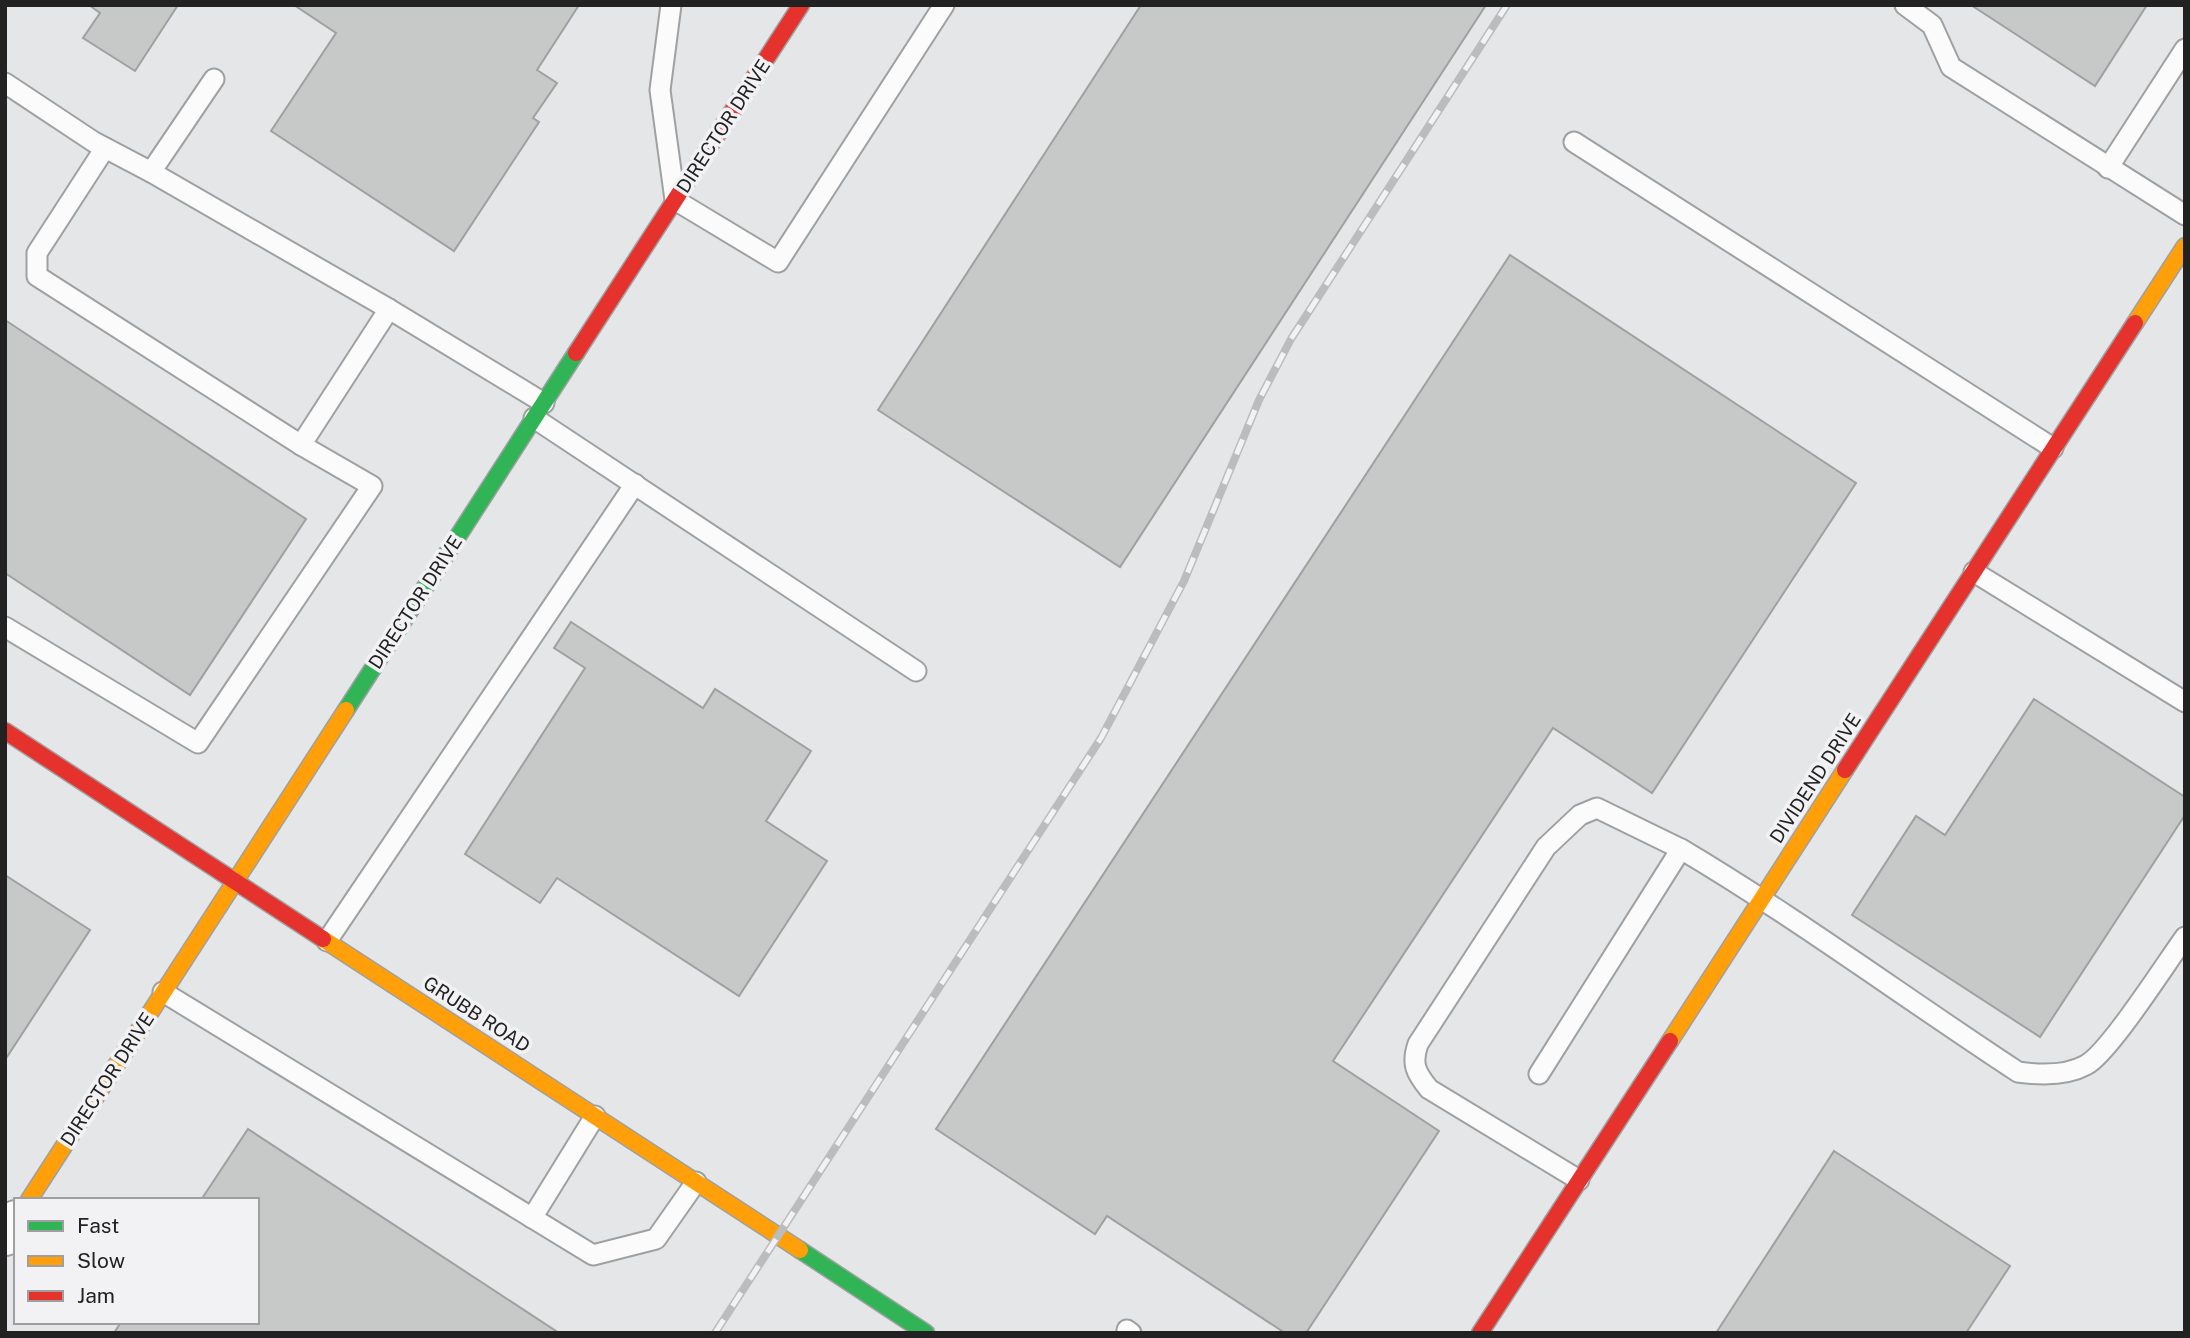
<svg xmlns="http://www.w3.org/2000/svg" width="2190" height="1338" font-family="'Public Sans',sans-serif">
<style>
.building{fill:#c7c8c8;stroke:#9fa0a0;stroke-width:2}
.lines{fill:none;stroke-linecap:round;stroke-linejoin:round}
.lane-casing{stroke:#9fa0a1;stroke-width:23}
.street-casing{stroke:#9fa0a1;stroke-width:42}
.fast-casing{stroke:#9fa0a1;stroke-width:19}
.slow-casing{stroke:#9fa0a1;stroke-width:19}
.jam-casing{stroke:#9fa0a1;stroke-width:19}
.lane{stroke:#fbfbfb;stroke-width:19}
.street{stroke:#fbfbfb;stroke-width:38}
.fast{stroke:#30b455;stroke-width:16}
.slow{stroke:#ff9f0a;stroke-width:16}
.jam{stroke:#e5322d;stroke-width:16}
.rail-casing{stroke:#bbbcbc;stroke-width:8}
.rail{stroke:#f2f2f5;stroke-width:5;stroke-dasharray:16;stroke-linecap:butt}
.labels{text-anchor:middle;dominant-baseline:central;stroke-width:7;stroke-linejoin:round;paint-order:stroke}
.street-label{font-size:19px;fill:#222223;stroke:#f2f2f5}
</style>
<rect width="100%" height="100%" fill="#e5e6e7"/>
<!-- building -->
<g class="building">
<polygon points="89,5 178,5 135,71 83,38 100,13"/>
<polygon points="294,5 579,5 537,70 557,83 533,118 539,122 454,251 271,131 336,33"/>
<polygon points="1141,5 1486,5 1120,567 878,410"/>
<polygon points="1971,5 2147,5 2095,86"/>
<polygon points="1510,255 1856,483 1652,793 1553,728 1333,1061 1439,1131 1306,1333 1285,1333 1107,1216 1095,1234 936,1129"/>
<polygon points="5,320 306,519 190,695 5,573"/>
<polygon points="571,622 703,708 715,689 811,751 766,821 827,861 739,996 557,878 540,903 465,854 585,668 554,648"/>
<polygon points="2034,699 2185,797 2185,815 2040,1037 1852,915 1916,816 1945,835"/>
<polygon points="5,875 90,930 5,1060"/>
<polygon points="248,1129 559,1333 114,1333 121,1322 257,1322 257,1200 201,1200"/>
<polygon points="1834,1151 2010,1266 1966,1333 1716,1333"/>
</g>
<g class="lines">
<!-- lane casing -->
<g class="lane-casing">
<g id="lane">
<polyline points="671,5 660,90 675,200 778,262 944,5"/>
<polyline points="1905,5 1932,25 1951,67 2185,215"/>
<polyline points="214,79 151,172 389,309 544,403"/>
<polyline points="5,83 94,142 151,172"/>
<polyline points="1574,142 2053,448"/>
<polyline points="105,148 37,253 37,276 301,445"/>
<polyline points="2108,168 2185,49"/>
<polyline points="534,418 916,671"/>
<polyline points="1974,572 2185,702"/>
<polyline points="5,627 198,743 372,486 301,445 389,309"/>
<polyline points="327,941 635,484"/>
<polyline points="163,992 593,1255 656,1239 696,1182"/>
<path d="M1539 1074 1681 849C1797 918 1905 998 2018 1072 2039 1075 2066 1076 2086 1065 2109 1053 2166 963 2185 937"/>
<path d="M1579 1180 1429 1089C1416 1073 1411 1064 1418 1044L1546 847 1580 815 1597 808 1681 849"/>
<polyline points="532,1218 595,1116"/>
<polyline points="1127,1330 1131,1333"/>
</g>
</g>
<!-- street casing -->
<g class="street-casing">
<polyline id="street" points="5,1236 16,1220"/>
</g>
<!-- fast casing -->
<g class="fast-casing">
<g id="fast">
<polyline points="346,710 576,353"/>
<polyline points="800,1250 926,1333"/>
</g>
</g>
<!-- slow casing -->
<g class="slow-casing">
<g id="slow">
<polyline points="2135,323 2185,246"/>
<polyline points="323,939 800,1250"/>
<polyline points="1670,1041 1845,770"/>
<polyline points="29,1200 346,710"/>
</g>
</g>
<!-- jam casing -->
<g class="jam-casing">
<g id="jam">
<polyline points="576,353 801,5"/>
<polyline points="5,731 323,939"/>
<polyline points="1845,770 2135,323"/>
<polyline points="1480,1333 1670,1041"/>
</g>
</g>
<!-- lane -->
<use href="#lane" class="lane"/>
<!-- street -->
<use href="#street" class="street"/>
<!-- fast -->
<use href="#fast" class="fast"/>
<!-- slow -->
<use href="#slow" class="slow"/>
<!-- jam -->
<use href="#jam" class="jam"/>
<!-- rail casing -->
<g class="rail-casing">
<polyline id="rail" points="715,1333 1101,738 1184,581 1259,400 1291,339 1507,5"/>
</g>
<!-- rail -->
<use href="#rail" class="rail"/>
</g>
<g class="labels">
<!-- street labels -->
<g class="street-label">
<text transform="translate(723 126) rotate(-57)">DIRECTOR DRIVE</text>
<text transform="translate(415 602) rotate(-57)">DIRECTOR DRIVE</text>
<text transform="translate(1815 778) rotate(-57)">DIVIDEND DRIVE</text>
<text transform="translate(477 1014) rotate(33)">GRUBB ROAD</text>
<text transform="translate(107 1079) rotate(-57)">DIRECTOR DRIVE</text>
</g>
</g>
<!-- border -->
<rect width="2190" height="1338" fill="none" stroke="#222223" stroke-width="14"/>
<!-- legend -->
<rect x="14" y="1198" width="245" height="126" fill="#f2f2f5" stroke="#9f9fa1" stroke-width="2"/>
<rect x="28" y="1221" width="35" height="10" fill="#30b455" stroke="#9f9fa1" stroke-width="2"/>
<text x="77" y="1233" font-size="21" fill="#222223">Fast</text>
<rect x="28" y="1256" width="35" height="10" fill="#ff9f0a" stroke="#9f9fa1" stroke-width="2"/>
<text x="77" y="1268" font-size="21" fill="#222223">Slow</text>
<rect x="28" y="1291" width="35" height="10" fill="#e5322d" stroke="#9f9fa1" stroke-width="2"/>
<text x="77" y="1303" font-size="21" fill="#222223">Jam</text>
</svg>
